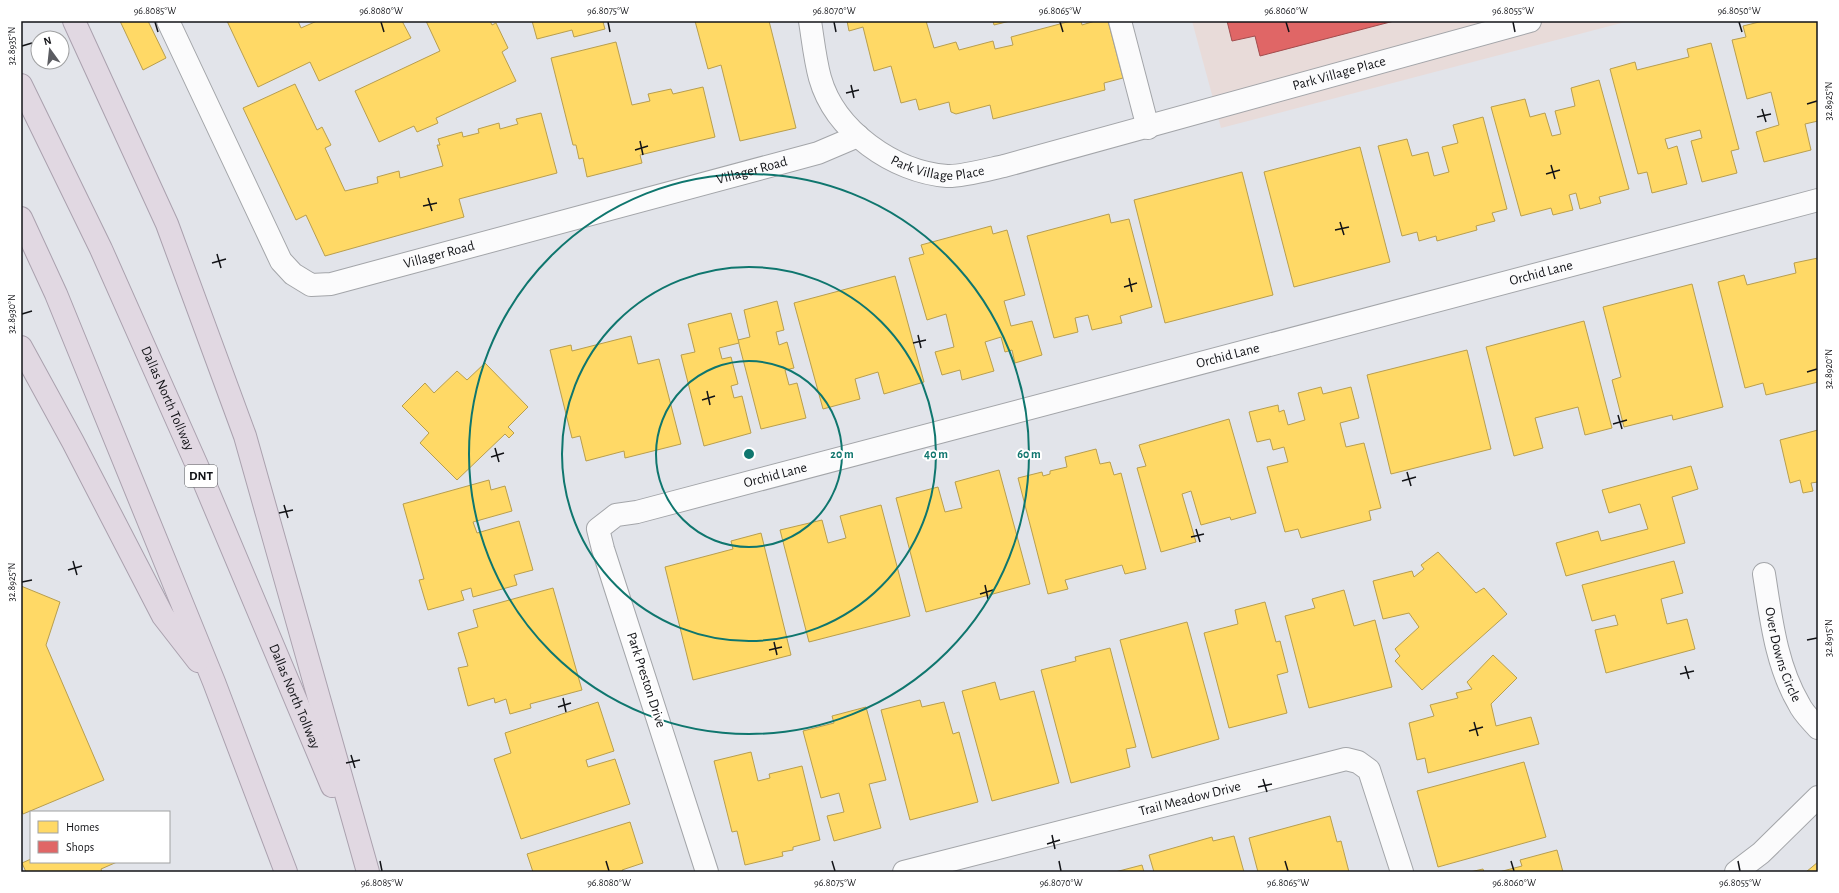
<svg xmlns="http://www.w3.org/2000/svg" width="1839" height="893" font-family="'Alegreya Sans',sans-serif">
<style>
.commercial{fill:#e8dbd9}
.homes{fill:#ffd966;stroke:#b89e4e}
.shops{fill:#e06666;stroke:#a24d4e}
.lines{fill:none;stroke-linecap:round;stroke-linejoin:round}
.minor-casing{stroke:#a3a5a9;stroke-width:24}
.motorway-casing{stroke:#aaa1ae;stroke-width:24}
.minor{stroke:#fbfbfc;stroke-width:22}
.motorway{stroke:#e1d8e2;stroke-width:22}
.ticks{fill:none;stroke:#121317;stroke-width:1.5}
.ring{fill:none;stroke:#0f766e;stroke-width:2}
.labels{text-anchor:middle;dominant-baseline:central;stroke-width:4;stroke-linejoin:round;paint-order:stroke}
.shield{fill:#fff;stroke:#595a5d;stroke-width:1}
.shield-label{font-size:13px;font-weight:bold;fill:#121317}
.street-label{font-size:14px;fill:#121317;stroke:#fff}
.centre{fill:#0f766e;stroke:#fff;stroke-width:2}
.ring-label{font-size:12px;text-anchor:middle;font-weight:bold;fill:#0f766e;stroke:#fff;stroke-width:4;stroke-linejoin:round;paint-order:stroke}
.neatline{fill:none;stroke:#121317;stroke-width:1.5}
.ticks-label{font-size:10px;text-anchor:middle;fill:#121317}
</style>
<rect width="100%" height="100%" fill="#e2e4ea"/>
<!-- commercial -->
<polygon class="commercial" points="1192,21 1629,21 1221,128"/>
<!-- homes -->
<g class="homes">
<polygon points="120,21 148,21 166,58 143,70"/>
<polygon points="227,21 298,21 301,28 317,21 402,21 411,38 319,81 310,62 258,87"/>
<polygon points="426,21 490,21 492,25 496,23 508,48 502,52 516,81 436,118 438,123 417,132 414,126 379,142 355,91 440,51"/>
<polygon points="532,21 608,21 603,22 605,29 574,37 572,30 537,39"/>
<polygon points="695,21 769,21 796,128 740,141 721,65 708,69"/>
<polygon points="847,21 926,21 934,48 956,42 959,50 993,41 995,49 1013,45 1011,37 1071,21 1081,21 1082,25 1095,21 1108,21 1123,78 1104,83 1105,90 993,119 990,105 956,114 951,112 949,102 919,110 916,99 901,103 891,66 874,71 863,27 849,31"/>
<polygon points="993,21 1010,21 994,25"/>
<polygon points="1763,21 1818,21 1818,121 1805,124 1811,150 1764,162 1756,132 1779,125 1771,92 1747,99 1732,40 1746,37 1743,26"/>
<polygon points="616,42 632,105 650,101 648,94 671,89 673,94 703,87 715,137 640,155 642,163 587,177 583,158 579,159 576,145 573,145 551,58"/>
<polygon points="1711,43 1739,149 1731,151 1737,173 1702,182 1691,141 1702,138 1700,130 1665,139 1668,149 1677,146 1687,184 1652,193 1647,172 1638,174 1610,69 1635,62 1637,70 1689,57 1687,49"/>
<polygon points="1599,80 1629,189 1599,197 1601,203 1580,209 1576,193 1569,195 1573,210 1553,215 1551,208 1521,216 1491,107 1525,99 1530,117 1545,113 1552,136 1561,134 1555,111 1575,106 1571,88"/>
<polygon points="295,84 317,130 322,127 331,145 325,148 345,191 378,183 377,177 399,171 400,178 443,166 437,145 440,145 438,139 462,132 463,137 479,133 478,129 499,123 500,129 518,124 516,119 541,113 557,173 459,199 464,217 325,256 306,215 296,220 243,108"/>
<polygon points="1483,117 1507,209 1492,213 1495,221 1476,226 1477,230 1437,241 1436,236 1419,241 1417,232 1402,236 1378,146 1407,139 1412,156 1428,152 1434,176 1449,172 1442,147 1458,143 1453,125"/>
<polygon points="1360,147 1390,262 1294,287 1264,172"/>
<polygon points="1242,172 1273,295 1165,323 1134,200"/>
<polygon points="1109,214 1111,223 1129,219 1152,307 1120,316 1122,323 1092,330 1088,315 1075,318 1078,332 1054,338 1027,236"/>
<polygon points="991,226 993,234 1007,230 1025,295 1004,301 1011,326 1032,321 1042,355 1015,363 1012,350 1005,352 1001,337 985,342 994,371 962,380 960,370 942,375 935,352 954,347 946,314 927,320 909,258 924,254 921,245"/>
<polygon points="1818,258 1818,382 1766,395 1763,383 1745,388 1718,282 1744,275 1747,285 1796,273 1794,263"/>
<polygon points="895,276 924,382 884,394 878,372 855,379 860,399 823,409 794,303"/>
<polygon points="1692,284 1723,407 1673,420 1672,415 1624,427 1612,380 1621,377 1603,307"/>
<polygon points="777,301 784,330 776,332 779,345 787,342 794,368 785,370 789,385 797,383 806,418 761,429 738,340 750,337 744,310"/>
<polygon points="731,313 739,343 719,348 722,359 731,357 738,384 731,386 734,398 742,396 751,433 704,446 681,355 695,352 688,324"/>
<polygon points="1584,321 1612,428 1585,435 1578,407 1535,418 1543,448 1514,456 1486,347"/>
<polygon points="631,336 638,364 659,359 681,444 625,458 624,451 586,461 580,436 572,438 550,350 571,345 572,351"/>
<polygon points="1467,350 1491,449 1391,474 1367,375"/>
<polygon points="485,363 528,407 508,427 514,433 509,438 505,434 457,480 420,443 429,433 402,406 425,383 434,393 457,371 467,380"/>
<polygon points="1321,387 1323,394 1351,387 1359,418 1340,423 1346,447 1364,443 1381,508 1369,511 1371,520 1301,538 1298,529 1285,532 1267,467 1288,462 1284,447 1273,450 1270,439 1257,442 1249,412 1278,405 1279,412 1284,410 1288,425 1305,420 1298,393"/>
<polygon points="1229,419 1256,513 1231,520 1230,517 1201,525 1191,491 1182,494 1196,542 1161,552 1137,468 1146,466 1139,445"/>
<polygon points="1818,430 1818,482 1811,483 1813,491 1803,493 1800,480 1790,483 1780,440"/>
<polygon points="1096,449 1100,464 1110,462 1114,475 1121,473 1146,569 1125,574 1122,565 1065,580 1068,589 1048,594 1018,478 1042,472 1043,476 1050,474 1050,471 1067,467 1065,457"/>
<polygon points="1691,466 1698,489 1672,497 1685,543 1566,576 1556,543 1598,531 1601,541 1648,529 1640,504 1609,513 1602,490"/>
<polygon points="999,470 1030,584 926,612 896,498 938,487 945,512 962,508 955,482"/>
<polygon points="489,480 491,490 505,486 512,511 473,522 477,533 519,521 533,570 514,575 517,585 473,597 471,588 461,591 464,600 428,610 419,580 424,579 403,504"/>
<polygon points="881,505 910,616 809,642 780,530 822,520 828,543 846,538 840,516"/>
<polygon points="761,533 791,655 693,680 665,567 733,549 731,541"/>
<polygon points="1438,552 1476,593 1484,588 1507,614 1422,690 1395,661 1400,656 1395,649 1419,627 1409,613 1383,619 1373,581 1412,571 1414,577 1424,569 1421,565"/>
<polygon points="1674,561 1683,593 1661,599 1667,624 1687,619 1695,649 1606,673 1595,630 1618,625 1615,615 1592,621 1582,585"/>
<polygon points="21,586 60,602 46,645 104,780 23,814 21,808"/>
<polygon points="553,588 582,690 530,704 531,708 510,714 506,699 495,703 494,698 468,706 458,668 468,666 458,633 478,627 473,610"/>
<polygon points="1344,590 1354,626 1375,620 1392,687 1309,708 1285,616 1315,608 1312,599"/>
<polygon points="1265,602 1276,642 1280,641 1288,672 1277,675 1287,713 1229,728 1204,633 1238,624 1235,610"/>
<polygon points="1187,622 1219,739 1152,758 1120,640"/>
<polygon points="1110,648 1136,747 1126,749 1130,767 1071,783 1041,670 1076,661 1075,657"/>
<polygon points="1493,655 1517,678 1491,704 1496,726 1531,717 1539,744 1428,773 1425,758 1417,760 1409,723 1434,716 1430,705 1458,698 1456,693 1472,689 1467,682"/>
<polygon points="995,682 1000,700 1034,691 1059,783 992,801 962,691"/>
<polygon points="920,700 922,707 944,702 953,734 959,732 978,802 910,820 881,710"/>
<polygon points="598,702 614,751 586,760 588,767 615,759 630,804 521,839 494,759 511,753 505,733"/>
<polygon points="866,707 886,780 869,784 881,828 834,841 827,816 844,812 839,793 821,798 803,731 834,723 832,716"/>
<polygon points="751,752 758,781 770,778 769,774 802,766 820,840 793,847 793,850 782,852 783,856 745,865 737,831 732,832 714,761"/>
<polygon points="1524,762 1546,837 1438,867 1417,791"/>
<polygon points="1330,816 1337,842 1341,841 1349,872 1258,872 1249,838"/>
<polygon points="630,822 643,863 622,870 623,872 533,872 527,854"/>
<polygon points="1234,836 1244,872 1154,872 1149,855 1212,837 1213,841"/>
<polygon points="1557,850 1563,872 1499,872 1522,866 1520,860"/>
<polygon points="31,859 31,862 117,862 101,869 102,872 26,872 22,863"/>
<polygon points="1818,862 1818,872 1806,872"/>
<polygon points="1142,865 1144,872 1115,872"/>
<polygon points="1483,869 1484,872 1470,872"/>
</g>
<!-- shops -->
<polygon class="shops" points="1227,21 1394,21 1260,56 1255,36 1232,41"/>
<g class="lines">
<!-- minor casing -->
<g class="minor-casing">
<g id="minor">
<path id="s1" d="M168 21 281 261 293 274 311 285 331 284 818 153 858 136"/>
<path id="s2" d="M810 21C813 40 815 60 820 78 835 131 894 172 947 176 960 177 990 169 1004 166L1530 21"/>
<polyline points="1120,21 1148,128"/>
<path id="s3" d="M1764 574C1771 618 1776 665 1799 704 1803 713 1812 721 1818 728"/>
<path id="s4" d="M707 872 603 549 598 529 616 515 637 512 1818 200"/>
<path id="s5" d="M904 872 1346 759 1358 762 1369 770 1402 872"/>
<polyline points="1736,872 1761,853 1818,797"/>
</g>
</g>
<!-- motorway casing -->
<g class="motorway-casing">
<g id="motorway">
<polyline points="74,21 167,224 245,436 368,872"/>
<path id="s6" d="M21 85 101 249 199 470 332 786"/>
<polyline points="21,218 56,294 175,586 214,682 286,872"/>
<polyline points="21,347 73,442 163,616 198,661"/>
</g>
</g>
<!-- minor -->
<use href="#minor" class="minor"/>
<!-- motorway -->
<use href="#motorway" class="motorway"/>
</g>
<!-- ticks -->
<path class="ticks" d="M155 22 158 32M381 22 384 32M608 22 610 32M834 22 836 32M1060 22 1063 32M1286 22 1289 32M1513 22 1515 32M1739 22 1742 32M22 46 32 43M851 85 854 98M846 93 859 90M1807 104 1817 101M1762 109 1766 122M1757 117 1771 114M640 141 643 155M635 150 648 146M1551 165 1555 179M1546 174 1560 170M428 198 432 211M423 206 437 203M1340 222 1344 235M1335 230 1349 227M217 254 221 268M212 263 226 259M1129 278 1132 292M1124 287 1137 283M22 314 32 311M918 335 921 348M913 343 926 340M1807 372 1817 369M707 391 710 405M702 400 715 396M1618 415 1622 429M1613 424 1627 420M495 448 499 462M491 457 504 453M1407 472 1411 486M1402 481 1416 477M284 505 288 518M279 513 293 510M1196 529 1200 542M1191 537 1204 534M73 561 77 575M68 570 82 566M22 582 32 580M985 585 988 599M980 594 993 590M1807 640 1817 638M774 642 777 655M769 650 782 647M1685 666 1689 679M1680 674 1694 671M563 698 566 712M558 707 571 703M1474 722 1478 736M1469 731 1483 727M351 755 355 768M346 763 360 760M1263 779 1267 792M1258 787 1272 784M1052 835 1055 849M1047 844 1060 840M380 861 382 871M606 861 609 871M832 861 835 871M1059 861 1061 871M1285 861 1288 871M1511 861 1514 871M1738 861 1740 871"/>
<!-- distance rings -->
<g class="ring">
<circle cx="749" cy="454" r="93"/>
<circle cx="749" cy="454" r="187"/>
<circle cx="749" cy="454" r="280"/>
</g>
<g class="labels">
<!-- shield labels -->
<rect class="shield" x="185" y="465" width="32" height="22" rx="3"/>
<g class="shield-label">
<text x="201" y="476">DNT</text>
</g>
<!-- street labels -->
<g class="street-label">
<text stroke="none"><textPath href="#s2" startOffset="633">Park Village Place</textPath></text>
<text stroke="none"><textPath href="#s2" startOffset="217">Park Village Place</textPath></text>
<text stroke="none"><textPath href="#s1" startOffset="760">Villager Road</textPath></text>
<text stroke="none"><textPath href="#s1" startOffset="436">Villager Road</textPath></text>
<text stroke="none"><textPath href="#s4" startOffset="1339">Orchid Lane</textPath></text>
<text stroke="none"><textPath href="#s4" startOffset="1015">Orchid Lane</textPath></text>
<text stroke="none"><textPath href="#s6" startOffset="346">Dallas North Tollway</textPath></text>
<text stroke="none"><textPath href="#s4" startOffset="547">Orchid Lane</textPath></text>
<text stroke="none"><textPath href="#s3" startOffset="83">Over Downs Circle</textPath></text>
<text transform="translate(646 680) rotate(72)">Park Preston Drive</text>
<text stroke="none"><textPath href="#s6" startOffset="670">Dallas North Tollway</textPath></text>
<text stroke="none"><textPath href="#s5" startOffset="295">Trail Meadow Drive</textPath></text>
</g>
</g>
<circle cx="749" cy="454" r="6" class="centre"/>
<g class="ring-label">
<text x="842" y="458">20 m</text>
<text x="936" y="458">40 m</text>
<text x="1029" y="458">60 m</text>
</g>
<!-- border -->
<rect width="1839" height="893" fill="none" stroke="#ffffff" stroke-width="44"/>
<!-- legend -->
<rect x="30" y="811" width="140" height="52" fill="#ffffff" stroke="#a0a1a2"/>
<rect x="38" y="821" width="20" height="12" fill="#ffd966" stroke="#a0a1a2"/>
<text x="66" y="831" font-size="12" fill="#121317">Homes</text>
<rect x="38" y="841" width="20" height="12" fill="#e06666" stroke="#a0a1a2"/>
<text x="66" y="851" font-size="12" fill="#121317">Shops</text>
<!-- north arrow -->
<g transform="translate(50 50) rotate(345)"><circle r="19" fill="#ffffff" stroke="#a0a1a2"/>
<path d="M0-3L7 15L0 10L-7 15Z" fill="#5b5c61"/>
<text y="-6" font-size="11" font-weight="bold" text-anchor="middle" fill="#121317">N</text>
</g>
<rect x="22" y="22" width="1795" height="849" class="neatline"/>
<g class="ticks-label">
<text x="155" y="14">96.8085°W</text>
<text x="381" y="14">96.8080°W</text>
<text x="608" y="14">96.8075°W</text>
<text x="834" y="14">96.8070°W</text>
<text x="1060" y="14">96.8065°W</text>
<text x="1286" y="14">96.8060°W</text>
<text x="1513" y="14">96.8055°W</text>
<text x="1739" y="14">96.8050°W</text>
<text transform="translate(11 46) rotate(-90)" y="4">32.8935°N</text>
<text transform="translate(1828 101) rotate(-90)" y="4">32.8925°N</text>
<text transform="translate(11 314) rotate(-90)" y="4">32.8930°N</text>
<text transform="translate(1828 369) rotate(-90)" y="4">32.8920°N</text>
<text transform="translate(11 582) rotate(-90)" y="4">32.8925°N</text>
<text transform="translate(1828 638) rotate(-90)" y="4">32.8915°N</text>
<text x="382" y="886">96.8085°W</text>
<text x="609" y="886">96.8080°W</text>
<text x="835" y="886">96.8075°W</text>
<text x="1061" y="886">96.8070°W</text>
<text x="1288" y="886">96.8065°W</text>
<text x="1514" y="886">96.8060°W</text>
<text x="1740" y="886">96.8055°W</text>
</g>
</svg>
